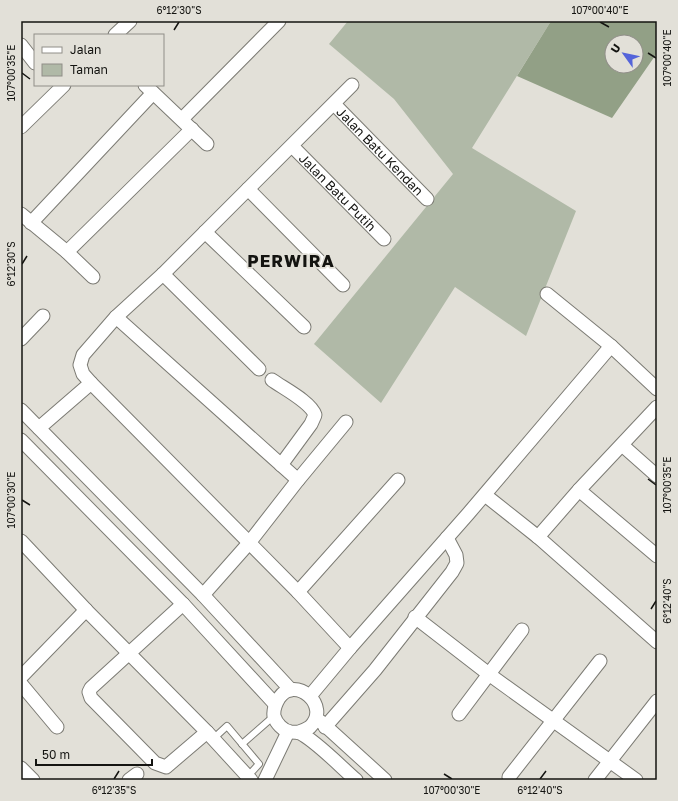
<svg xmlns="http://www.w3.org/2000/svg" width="678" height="801" font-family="'Golos Text',sans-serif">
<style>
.green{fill:#b0b9a7}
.forest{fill:#92a086;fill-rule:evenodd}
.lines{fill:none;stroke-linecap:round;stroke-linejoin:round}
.service-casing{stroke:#7c7b74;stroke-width:8}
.minor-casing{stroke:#7c7b74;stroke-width:15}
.service{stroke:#fff;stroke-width:6}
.minor{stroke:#fff;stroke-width:13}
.ticks{fill:none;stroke:#141411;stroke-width:1.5}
.labels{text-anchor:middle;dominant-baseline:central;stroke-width:3.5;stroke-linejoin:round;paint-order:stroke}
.street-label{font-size:13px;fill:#141411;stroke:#e2e0d8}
.district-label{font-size:17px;font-weight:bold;letter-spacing:1px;fill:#141411;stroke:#e2e0d8}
.neatline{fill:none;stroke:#141411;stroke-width:1.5}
.ticks-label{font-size:10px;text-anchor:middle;fill:#141411}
</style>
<rect width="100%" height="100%" fill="#e2e0d8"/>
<!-- green -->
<polygon class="green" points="348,21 551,21 472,148 576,211 526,336 455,287 381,403 314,344 453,174 394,99 329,44"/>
<!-- forest -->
<path class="forest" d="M551 21H657V53L612 118 517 76ZM612 42H636V66H612Z"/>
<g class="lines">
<!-- service casing -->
<g class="service-casing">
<g id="service">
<polyline points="213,739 227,726 259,764 248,776"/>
<polyline points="242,744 274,716"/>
</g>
</g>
<!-- minor casing -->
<g class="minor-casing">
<g id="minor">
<polyline points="115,35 130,21"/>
<polyline points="21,45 35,63"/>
<polyline points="145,85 207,144"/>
<path id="s1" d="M334 104 427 199"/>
<polyline points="182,119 279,21"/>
<polyline points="21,127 64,85"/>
<path id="s2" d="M292 146 384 239"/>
<polyline points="248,189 343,285"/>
<polyline points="21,214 67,252 93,277"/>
<polyline points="31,223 153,93"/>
<polyline points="205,232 304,327"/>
<polyline points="67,252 192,129"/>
<polyline points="163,274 259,369"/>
<polyline points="547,294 611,346"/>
<polyline points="116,317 298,480"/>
<polyline points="21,339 43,316"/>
<path d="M272 380C283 388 311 402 315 415L311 424 281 465"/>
<polyline points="21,410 203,595 291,690"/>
<polyline points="39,428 91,383"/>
<polyline points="21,440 183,604 275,704"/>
<polyline points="622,445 657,476"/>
<polyline points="579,490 657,556"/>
<polyline points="485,495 538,537 657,642"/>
<polyline points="538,537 579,490 657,407"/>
<polyline points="21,541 86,610 207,732 251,780"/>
<polyline points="298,592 398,480"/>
<polyline points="203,595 249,543 298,480 346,422"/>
<polyline points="183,604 91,688 89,692 91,698 155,763 166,767 207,732"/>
<polyline points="415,617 490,675 636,780"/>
<polyline points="350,648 298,592 91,383 83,374 80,365 83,355 116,317 163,274 352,85"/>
<polyline points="21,677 86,610"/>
<polyline points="21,684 57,727"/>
<polyline points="310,696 350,648 468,514 611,346 657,389"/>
<polyline points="459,714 522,630"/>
<polyline points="320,721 385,780"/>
<polyline points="325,727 375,670 452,572 457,563 456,555 447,538"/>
<path d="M299 732C302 731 307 729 310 727 332 706 295 674 279 698 276 703 273 709 274 716 276 723 283 731 291 732 294 732 297 732 300 733 316 741 341 767 356 780"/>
<polyline points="21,768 33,780"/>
<polyline points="509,777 600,661"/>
<polyline points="129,780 137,774"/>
<polyline points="265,780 288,732"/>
<polyline points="595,780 657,701"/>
</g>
</g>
<!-- service -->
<use href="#service" class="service"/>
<!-- minor -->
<use href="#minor" class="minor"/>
</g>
<!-- ticks -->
<path class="ticks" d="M600 22 609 27M174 30 179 22M648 53 656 58M22 73 30 79M22 264 27 256M648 479 656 485M22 500 30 505M651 609 656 601M444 774 452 779M114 779 119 771M540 779 546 771"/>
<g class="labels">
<!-- street labels -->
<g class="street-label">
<text stroke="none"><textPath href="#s1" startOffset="66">Jalan Batu Kendan</textPath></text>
<text stroke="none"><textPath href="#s2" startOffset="65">Jalan Batu Putih</textPath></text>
</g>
<!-- district labels -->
<g class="district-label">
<text x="291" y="260">PERWIRA</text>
</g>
</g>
<!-- border -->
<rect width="678" height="801" fill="none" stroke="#e2e0d8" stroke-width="44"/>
<!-- legend -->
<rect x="34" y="34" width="130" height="52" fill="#e2e0d8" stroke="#908e88"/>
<rect x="42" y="47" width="20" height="6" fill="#ffffff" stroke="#908e88"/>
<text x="70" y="54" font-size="12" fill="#141411">Jalan</text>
<rect x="42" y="64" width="20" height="12" fill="#b0b9a7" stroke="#908e88"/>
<text x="70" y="74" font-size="12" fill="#141411">Taman</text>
<!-- north arrow -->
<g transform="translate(624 54) rotate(303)"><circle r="19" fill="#e2e0d8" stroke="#908e88"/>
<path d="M0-3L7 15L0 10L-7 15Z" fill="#5464da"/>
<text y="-6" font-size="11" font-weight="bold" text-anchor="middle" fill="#141411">U</text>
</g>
<!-- scale -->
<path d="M36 759v6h116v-6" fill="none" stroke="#141411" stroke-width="2"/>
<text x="42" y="759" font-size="12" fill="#141411" stroke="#e2e0d8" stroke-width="3" paint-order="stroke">50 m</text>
<rect x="22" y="22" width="634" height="757" class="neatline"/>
<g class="ticks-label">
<text x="179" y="14">6°12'30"S</text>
<text x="600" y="14">107°00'40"E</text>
<text transform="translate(667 58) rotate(-90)" y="4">107°00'40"E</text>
<text transform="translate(11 73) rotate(-90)" y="4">107°00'35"E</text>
<text transform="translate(11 264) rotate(-90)" y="4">6°12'30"S</text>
<text transform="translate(667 485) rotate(-90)" y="4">107°00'35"E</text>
<text transform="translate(11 500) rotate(-90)" y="4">107°00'30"E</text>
<text transform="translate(667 601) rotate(-90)" y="4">6°12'40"S</text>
<text x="114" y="794">6°12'35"S</text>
<text x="452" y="794">107°00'30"E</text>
<text x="540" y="794">6°12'40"S</text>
</g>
</svg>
